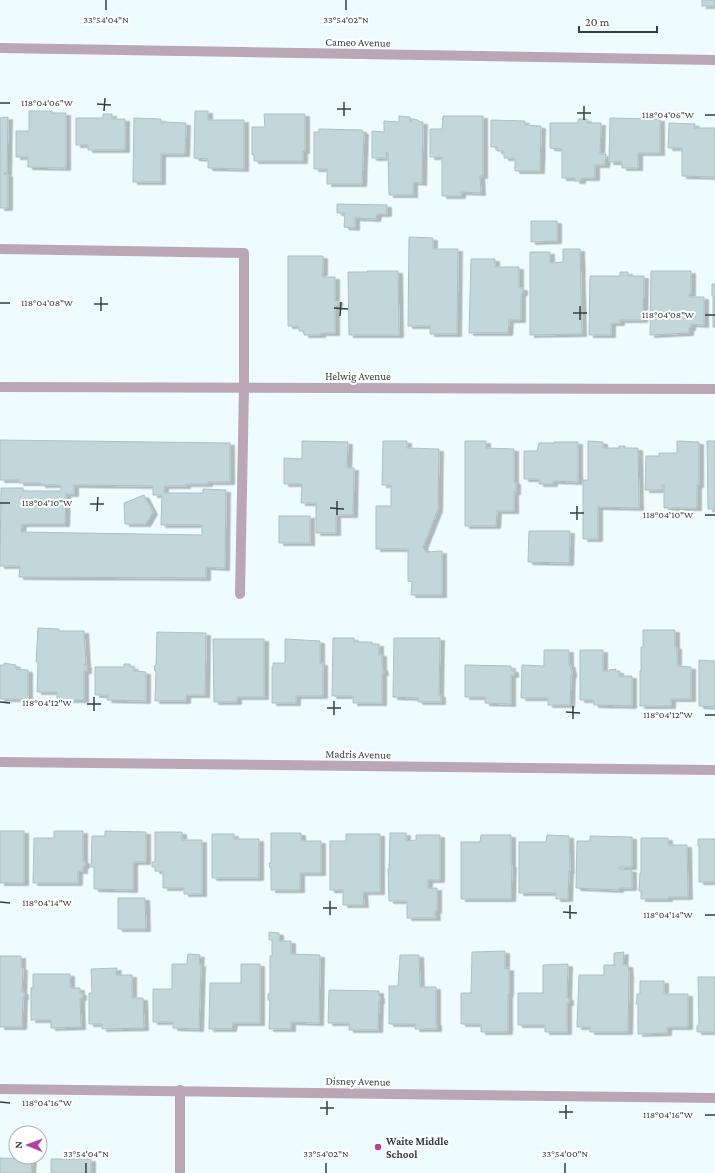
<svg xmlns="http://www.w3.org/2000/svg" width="715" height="1173" font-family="'Crimson Pro',serif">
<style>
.building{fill:#c2d7da;stroke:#acc0c4;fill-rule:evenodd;filter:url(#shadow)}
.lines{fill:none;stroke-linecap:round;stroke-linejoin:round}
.lane{stroke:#bba6b6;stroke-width:10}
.street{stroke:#bba6b6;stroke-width:10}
.ticks{fill:none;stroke:#353e3f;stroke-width:1.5}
.poi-dot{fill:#b043a2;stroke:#fff;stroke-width:1.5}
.labels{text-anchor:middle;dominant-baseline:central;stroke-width:4;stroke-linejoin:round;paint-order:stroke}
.street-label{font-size:11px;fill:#353e3f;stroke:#fff}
.poi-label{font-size:11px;font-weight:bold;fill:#353e3f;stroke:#fff;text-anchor:start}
.ticks-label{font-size:10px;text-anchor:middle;fill:#353e3f;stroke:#fff;stroke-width:4;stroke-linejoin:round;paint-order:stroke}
</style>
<defs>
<filter id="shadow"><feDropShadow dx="4.5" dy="2.5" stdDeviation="0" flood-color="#0004"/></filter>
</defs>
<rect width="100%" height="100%" fill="#effcfe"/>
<!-- building -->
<g class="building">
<rect x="702" y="0" width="13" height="6"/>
<polygon points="29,111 52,111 52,113 66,113 66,168 28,167 28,157 16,157 16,131 29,131"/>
<polygon points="195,111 208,111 208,120 244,120 244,169 208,168 208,159 194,158"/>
<polygon points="103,114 112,114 112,119 125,119 125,150 88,150 88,145 76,145 76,118 103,118"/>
<polygon points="264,114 305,114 305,151 303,151 303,161 254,161 254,155 252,155 252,127 265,127"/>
<polygon points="399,116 410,117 410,122 411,122 412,119 418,120 419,122 423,122 422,183 413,182 413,195 389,195 388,153 386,152 387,158 372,158 372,131 384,132 384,121 399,122"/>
<polygon points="443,116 483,116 483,176 480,176 481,193 461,192 461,196 442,196 442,157 430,157 430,129 442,129"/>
<polygon points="8,117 7,173 4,173 4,174 8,174 8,208 0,208 0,118"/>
<polygon points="134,118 161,119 161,122 186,123 185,154 161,154 161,182 133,182"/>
<polygon points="610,118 660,119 660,153 638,153 638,168 622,168 622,162 609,162"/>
<polygon points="578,119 587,119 587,123 601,123 600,154 606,154 605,165 595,165 595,178 581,178 581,181 575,181 575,178 562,178 562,149 550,148 550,123 578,123"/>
<polygon points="491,120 525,121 525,125 541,126 540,171 515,171 515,158 504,158 504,151 497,151 497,147 491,147"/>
<polygon points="669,123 695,124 694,128 715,128 715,177 682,176 682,148 668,148"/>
<polygon points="319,129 362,130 362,132 364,132 362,184 327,184 327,169 314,169 314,132 319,132"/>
<polygon points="337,204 387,205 387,214 377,214 376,219 355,218 355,228 344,227 345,213 337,213"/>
<polygon points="531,221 557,221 557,241 531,242"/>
<polygon points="409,237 433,238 433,249 458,249 457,334 430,334 430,326 408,326"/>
<polygon points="563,249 580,249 582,334 530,335 530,252 550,252 550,263 563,262"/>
<polygon points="288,256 323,256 323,273 322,273 322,277 335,277 335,301 338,300 338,305 335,305 335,333 321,333 321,335 304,335 304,331 299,331 299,326 288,326"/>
<polygon points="471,259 495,259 495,267 519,267 519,288 523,288 523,293 521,293 521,320 509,320 508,333 469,333"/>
<polygon points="367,271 398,271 399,335 349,335 348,272 367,272"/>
<polygon points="651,271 691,271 691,294 689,294 689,297 704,297 704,325 691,324 691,328 689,328 689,333 650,335"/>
<polygon points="620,272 628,272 628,276 644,276 643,320 620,320 620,323 611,323 611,335 589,335 590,276 620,276"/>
<polygon points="712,284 715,284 715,327 713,327 713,296 712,296"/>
<path d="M0 440 230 443V482H208V484H186V486H164V493H203V489L226 490 225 568 206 567V578L19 577 20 566H0L1 488H23V491H61V485H41V483H19V480H0ZM74 485 153 486V495H162L161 525H202V535L21 532 22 524H65L66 494H74Z"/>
<polygon points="302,441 348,442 347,468 354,468 353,515 336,515 336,533 316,533 316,503 301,503 302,484 284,484 284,458 302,459"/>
<polygon points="383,441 407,441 407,448 439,449 438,509 423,547 426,552 442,551 442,595 411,595 412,582 408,581 408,549 376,549 376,506 391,506 391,485 382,485"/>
<polygon points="465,441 486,441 486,448 514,449 514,482 516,482 516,492 514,492 514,511 497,511 496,526 465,526"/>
<polygon points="588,441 603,442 603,448 619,448 619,446 625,446 625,448 638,448 639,508 598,507 598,539 583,539 583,480 588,480"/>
<polygon points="677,441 699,442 699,485 697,485 697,508 664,508 664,485 662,485 662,490 645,490 646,456 659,456 659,453 677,453"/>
<polygon points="707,441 715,441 715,509 708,509"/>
<polygon points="554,442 578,442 578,482 553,481 553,484 539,484 539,479 524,479 524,451 537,451 539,443 554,443"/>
<polygon points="144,495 153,512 146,524 125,524 124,503"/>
<rect x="279" y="516" width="31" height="27"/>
<polygon points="529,531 570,531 569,563 528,562"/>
<polygon points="38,628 59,629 59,631 84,631 86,664 84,664 84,665 87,665 87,671 84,671 84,700 57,700 57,692 37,692 38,662 36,662"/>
<polygon points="643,630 675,630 675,647 677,647 677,666 691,667 691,699 671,699 671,706 640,706 640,671 641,671 641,647 643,647"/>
<polygon points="157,632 206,633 205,695 186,695 186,701 155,701 156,671 155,671 154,666 156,666"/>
<polygon points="333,638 354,638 354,642 372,642 372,644 379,644 379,654 382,654 382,668 383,668 384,673 382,673 382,703 353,703 353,696 332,696"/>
<polygon points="394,638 440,638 439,695 441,695 441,702 418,702 418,698 393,697"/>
<polygon points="213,639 264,639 264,697 237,697 237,702 214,702"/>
<polygon points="285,639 320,641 320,663 323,663 323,696 296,696 296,703 272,703 272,667 273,667 273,663 285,663"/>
<polygon points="544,650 569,650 569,665 571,665 571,670 572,670 572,675 571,675 570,705 548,705 548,698 521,698 522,665 544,666"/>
<polygon points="580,650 603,650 603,671 610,671 609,670 616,669 615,671 619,671 619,676 632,676 632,706 594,705 593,700 580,700"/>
<polygon points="699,660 715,661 715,707 699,706"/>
<polygon points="4,663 16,665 16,669 28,670 28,699 0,699 0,665 4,665"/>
<polygon points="124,664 130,664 130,667 134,667 134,671 146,672 146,701 107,700 108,695 95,695 95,667 124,667"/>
<polygon points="465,665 511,666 511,670 514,670 514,675 511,675 511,704 485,703 485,697 465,697"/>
<rect x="0" y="831" width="24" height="52"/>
<polygon points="54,831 83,831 83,861 85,861 85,866 83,866 83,871 78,871 78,883 33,883 34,838 54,838"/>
<polygon points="105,831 146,832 146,862 133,862 133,890 94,889 94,867 91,867 92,836 105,836"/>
<polygon points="155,832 182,832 182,840 202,840 202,894 184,894 184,888 163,888 163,871 155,871 155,867 152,867 152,862 155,862"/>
<polygon points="271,833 301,833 301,841 321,841 321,873 300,873 300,890 271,890 271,868 270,868 269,863 271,863"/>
<polygon points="390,833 406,833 406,841 416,840 416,835 440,835 440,880 428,880 428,888 437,888 437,911 435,911 436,918 407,918 407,901 389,901 388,869 389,869"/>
<polygon points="212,834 234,834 234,839 259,839 259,878 212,878"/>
<polygon points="346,834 380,834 380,892 363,892 364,905 343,905 343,890 330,890 330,841 346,841"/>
<polygon points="481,835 511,835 511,865 512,865 511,899 461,899 461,842 480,842"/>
<polygon points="547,835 569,836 570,871 569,871 568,899 556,899 556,893 519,893 519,842 546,842"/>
<polygon points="590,836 632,837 632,867 619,867 619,869 632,870 632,888 619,888 619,890 576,888 577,841 590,841"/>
<polygon points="641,838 668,838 668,845 687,845 688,897 668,897 668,899 641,899 641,891 639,891 640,873 641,873"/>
<polygon points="698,839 715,839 715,882 699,882 699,846 698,846"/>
<polygon points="118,898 145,898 146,929 118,929"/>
<polygon points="269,932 279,933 279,941 291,941 291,954 320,955 319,1023 291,1022 291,1029 269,1029 270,1000 268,1000 268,994 270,994 270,956 272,956 272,940 269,940"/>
<polygon points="505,951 505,969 509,968 509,994 508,994 508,1032 481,1032 481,1024 461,1024 461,993 471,993 472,952"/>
<polygon points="624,952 623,965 628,965 629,975 628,1032 590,1032 590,1027 577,1027 579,975 604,975 604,965 614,965 614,953"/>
<polygon points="188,954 200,955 199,964 201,964 199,1029 173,1028 173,1022 153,1022 153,989 172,989 172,964 187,964"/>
<polygon points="400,955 419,955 420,987 436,987 436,1023 437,1023 437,1029 415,1029 415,1024 389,1024 389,986 398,986"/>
<polygon points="0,956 21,956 21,968 23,968 22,992 24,992 24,997 23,997 22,1027 0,1027"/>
<polygon points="241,964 260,964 260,1023 233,1023 232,1029 209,1029 210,983 241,983"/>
<polygon points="568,964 567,998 569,998 569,1003 567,1003 567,1032 545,1032 545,1025 518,1025 518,993 543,993 543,965"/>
<polygon points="117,968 116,975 132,975 132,998 143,998 144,1028 102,1029 102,1024 89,1024 89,993 92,993 91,969"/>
<polygon points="33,974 70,974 70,988 80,988 80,993 82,993 82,998 80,998 81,1027 51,1028 51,1020 31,1020 31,988 33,988"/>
<polygon points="698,977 715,977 715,1032 697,1032 697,1026 699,1026"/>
<polygon points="640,981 664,981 664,994 688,994 688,1027 667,1027 667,1033 638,1034 638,1004 636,1004 637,998 637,994 640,994"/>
<polygon points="329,990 379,991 379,996 380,996 380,1001 379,1001 378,1030 349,1030 349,1023 328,1023"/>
<polygon points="0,1158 32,1159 31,1173 0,1173"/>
<polygon points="51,1159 91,1159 91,1172 92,1173 51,1173"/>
</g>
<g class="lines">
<!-- lane -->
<g class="lane">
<polyline points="0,249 244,253 244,388 240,594"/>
<polyline points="180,1090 180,1173"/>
</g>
<!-- street -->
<g class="street">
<polyline points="0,48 715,60"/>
<polyline points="0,387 715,389"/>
<polyline points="0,762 715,770"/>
<polyline points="0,1089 715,1098"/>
</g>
</g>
<!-- ticks -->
<path class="ticks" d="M106 10V0M346 10V0M0 103H10M97 104 111 105M337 109H351M104 111 105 98M577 113H591M705 115H715M344 116V102M584 120V106M0 303H10M94 304H108M334 308 348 309M101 311V297M573 313H587M705 315H715M340 316 341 302M580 320V306M0 503H10M90 504H104M330 508 344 509M97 511 98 497M570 513H584M337 515V501M705 515H715M577 520V506M0 702 10 703M87 704H101M327 708H341M94 711V697M566 712 580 713M334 715V701M705 715H715M573 719V706M0 902 10 903M323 908H337M563 912 577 913M330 915V901M705 915H715M570 919V905M0 1102 10 1103M320 1108H334M559 1112H573M327 1115V1101M705 1115H715M566 1119V1105M86 1173V1163M326 1173V1163M565 1173V1163"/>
<!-- markers -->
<circle class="poi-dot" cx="378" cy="1147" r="4"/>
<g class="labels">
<!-- street labels -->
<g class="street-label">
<text transform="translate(358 42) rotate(1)">Cameo Avenue</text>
<text x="358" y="376">Helwig Avenue</text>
<text transform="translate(358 754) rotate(1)">Madris Avenue</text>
<text transform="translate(358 1081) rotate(1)">Disney Avenue</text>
</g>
<!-- poi labels -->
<g class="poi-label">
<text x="386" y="1141">Waite Middle<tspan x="386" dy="13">School</tspan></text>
</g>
</g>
<g class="ticks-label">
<text x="106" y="23">33°54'04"N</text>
<text x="346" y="23">33°54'02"N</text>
<text x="47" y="106">118°04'06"W</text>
<text x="668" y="118">118°04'06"W</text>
<text x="47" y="306">118°04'08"W</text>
<text x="668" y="318">118°04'08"W</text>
<text x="47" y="506">118°04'10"W</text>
<text x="668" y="518">118°04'10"W</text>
<text x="47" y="706">118°04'12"W</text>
<text x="668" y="718">118°04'12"W</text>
<text x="47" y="906">118°04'14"W</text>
<text x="668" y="918">118°04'14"W</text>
<text x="47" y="1106">118°04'16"W</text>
<text x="668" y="1118">118°04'16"W</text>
<text x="86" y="1157">33°54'04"N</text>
<text x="326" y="1157">33°54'02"N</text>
<text x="565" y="1157">33°54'00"N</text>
</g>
<!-- north arrow -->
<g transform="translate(28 1145) rotate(271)"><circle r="19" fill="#ffffff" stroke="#aeb2b2"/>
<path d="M0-3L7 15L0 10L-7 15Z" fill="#b043a2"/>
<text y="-6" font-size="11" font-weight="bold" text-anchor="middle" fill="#353e3f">N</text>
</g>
<!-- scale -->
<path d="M579 26v6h78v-6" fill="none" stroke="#353e3f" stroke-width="2"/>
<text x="585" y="26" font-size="12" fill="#353e3f" stroke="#ffffff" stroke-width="3" paint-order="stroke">20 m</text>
</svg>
